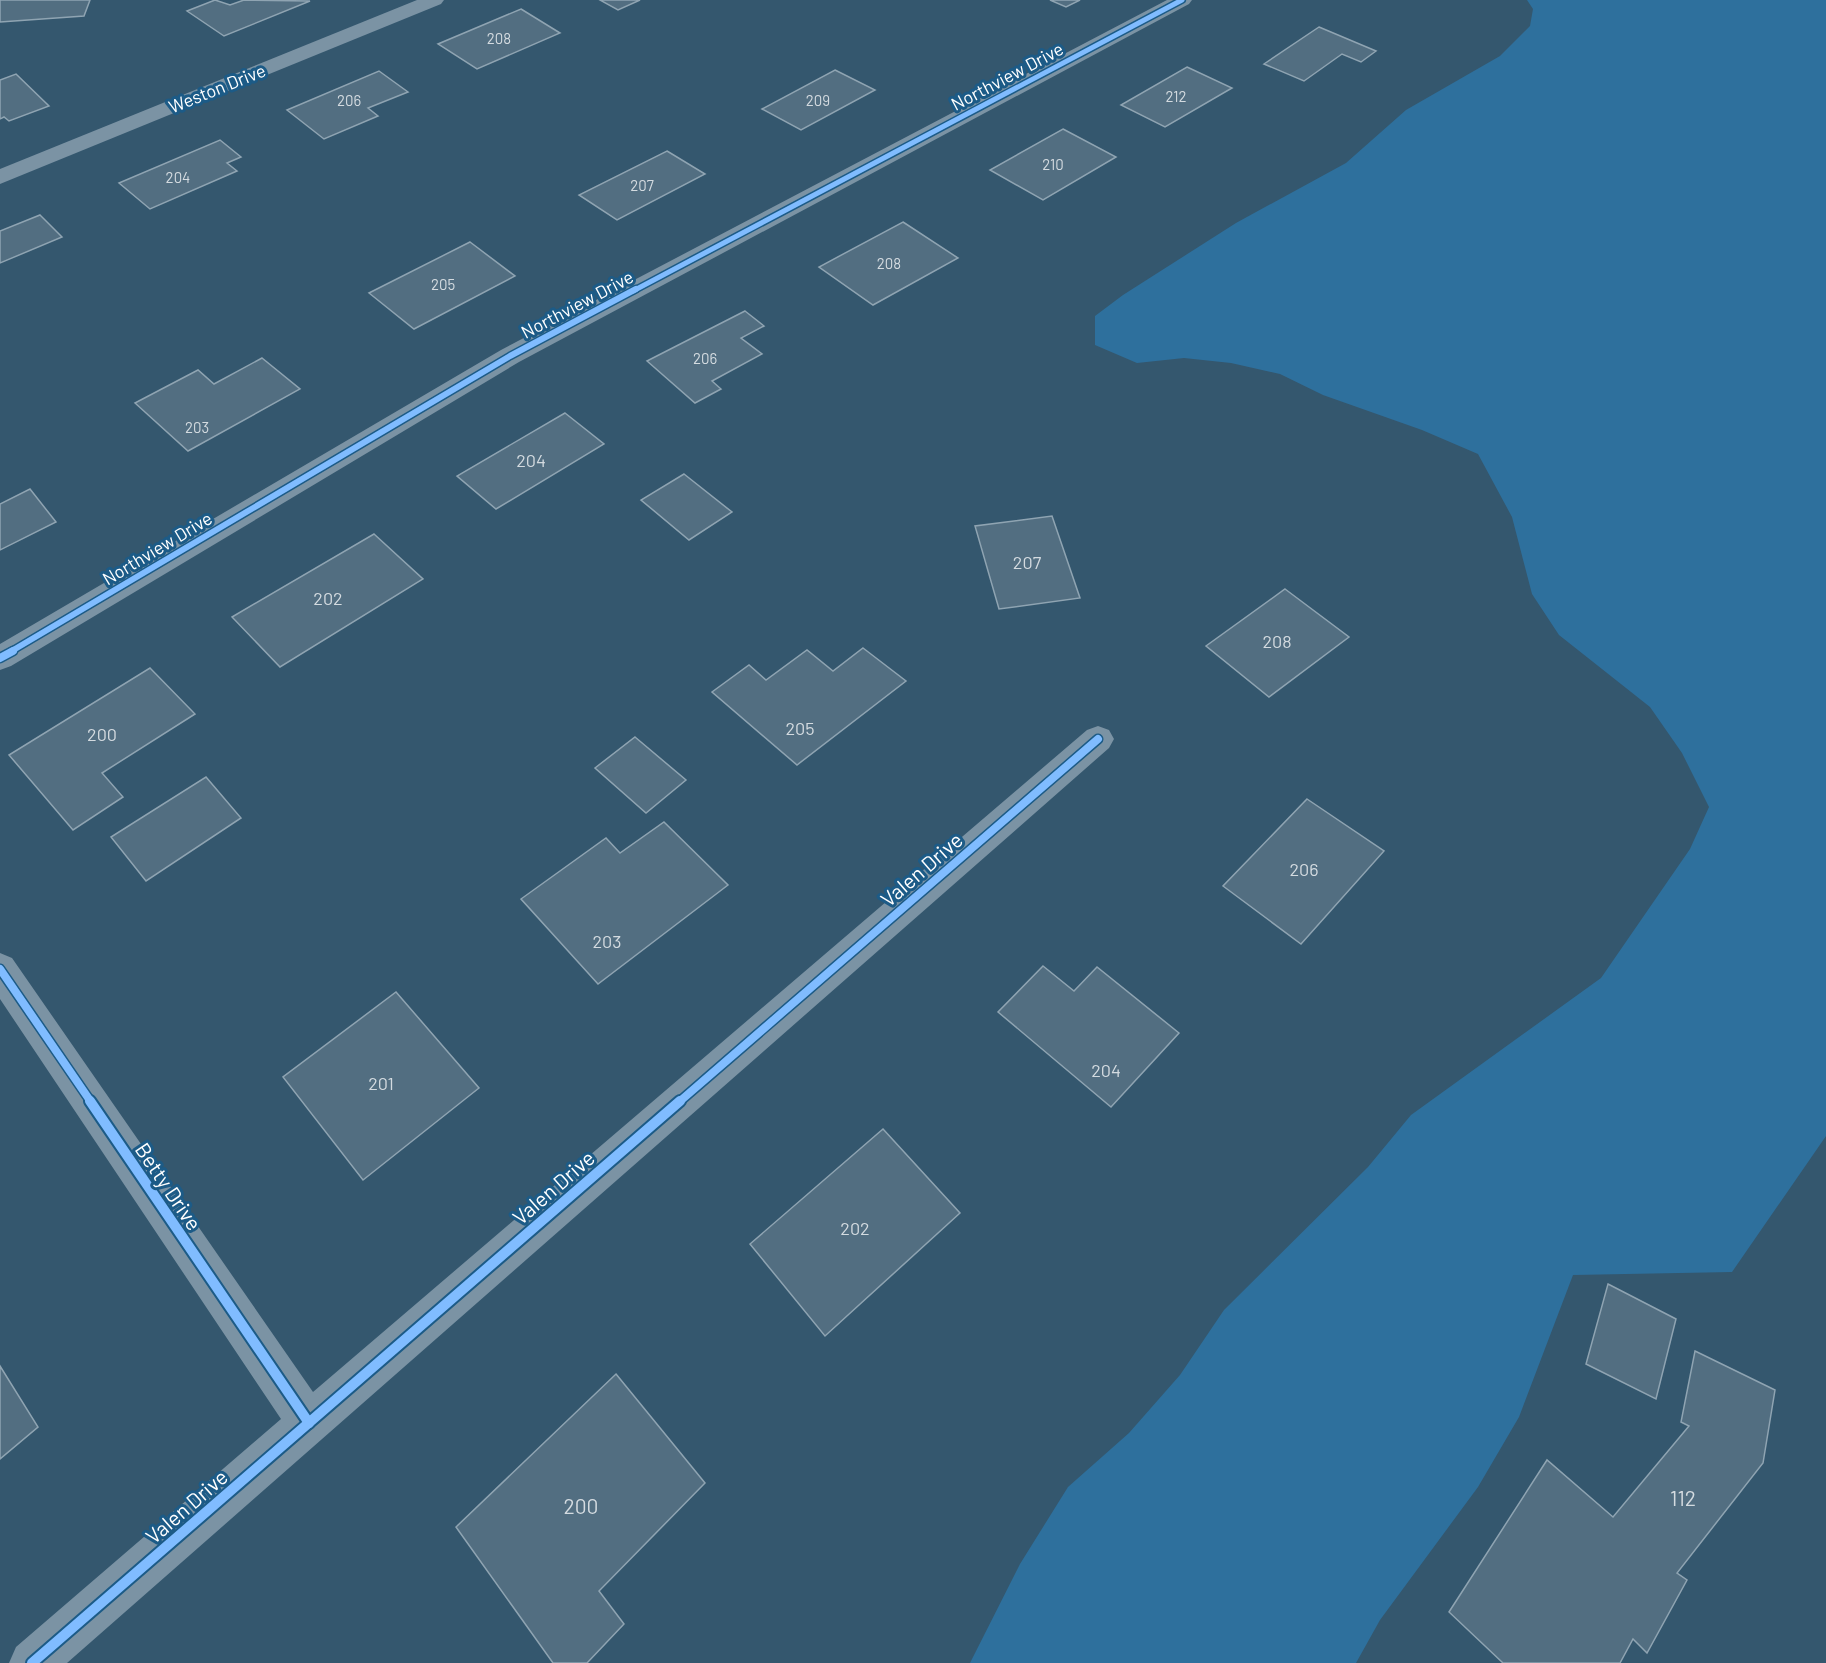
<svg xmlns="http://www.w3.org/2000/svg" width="1826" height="1663" font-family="Barlow,sans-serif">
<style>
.green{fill:#2e709d}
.building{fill:#526e81;stroke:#8fa4b2;stroke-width:1.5}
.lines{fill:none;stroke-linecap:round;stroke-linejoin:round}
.minor{fill:#7b93a4;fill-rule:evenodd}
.cycleway-far3-casing{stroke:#1c5b87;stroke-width:8}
.cycleway-far2-casing{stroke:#1c5b87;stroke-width:9}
.cycleway-far1-casing{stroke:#1c5b87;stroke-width:11}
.cycleway-casing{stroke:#1c5b87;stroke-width:14}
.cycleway-far3{stroke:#80bcff;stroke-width:5}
.cycleway-far2{stroke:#80bcff;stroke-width:6}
.cycleway-far1{stroke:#80bcff;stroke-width:8}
.cycleway{stroke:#80bcff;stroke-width:10}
.labels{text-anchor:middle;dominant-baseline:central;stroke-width:6;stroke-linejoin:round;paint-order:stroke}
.far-number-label{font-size:15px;fill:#d4dbe0}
.far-street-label{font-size:18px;fill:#fff;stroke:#1c5b87}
.number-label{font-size:18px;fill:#d4dbe0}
.street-label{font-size:21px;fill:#fff;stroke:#1c5b87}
.near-number-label{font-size:21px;fill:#d4dbe0}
</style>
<rect width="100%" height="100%" fill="#34576e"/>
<!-- green -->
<polygon class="green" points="1527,0 1826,0 1826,1136 1732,1272 1573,1275 1519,1417 1478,1487 1380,1620 1356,1663 970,1663 1020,1564 1068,1487 1129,1433 1180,1375 1224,1310 1368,1167 1411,1115 1601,978 1690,849 1709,807 1682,753 1650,707 1559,635 1532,594 1512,517 1478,454 1422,430 1323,395 1280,374 1231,363 1184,358 1137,363 1095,345 1095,316 1123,295 1236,223 1346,163 1406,110 1500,56 1530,26 1533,9"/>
<!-- building -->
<g class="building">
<polygon points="0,0 90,0 84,16 0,22"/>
<polygon points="215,0 230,5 244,0 310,1 224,36 187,11"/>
<polygon points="600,0 640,0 618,10"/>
<polygon points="1050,0 1080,0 1066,7"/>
<polygon points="521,9 560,33 477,69 438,44"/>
<polygon points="1319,27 1376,51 1361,62 1342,54 1304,81 1264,64"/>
<polygon points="1187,67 1232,88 1165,127 1121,105"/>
<polygon points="835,70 875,90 801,130 762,109"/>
<polygon points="379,71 408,92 368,108 378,116 324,139 287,110"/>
<polygon points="16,74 49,106 9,121 4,117 0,119 0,80"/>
<polygon points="1063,129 1116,157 1043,200 990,170"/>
<polygon points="220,140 241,157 227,163 237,171 150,209 119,183"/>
<polygon points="667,151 705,174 617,220 579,195"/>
<polygon points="40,215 62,237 0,263 0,231"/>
<polygon points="903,222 958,258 873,305 819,267"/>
<polygon points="470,242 515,276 414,329 369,293"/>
<polygon points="745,311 764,326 741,338 762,354 712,381 721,389 695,403 647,361"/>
<polygon points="262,358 300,389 188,451 135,403 198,370 214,384"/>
<polygon points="565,413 604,444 496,509 457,476"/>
<polygon points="684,474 732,512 689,540 641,500"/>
<polygon points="30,489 56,522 0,550 0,504"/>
<polygon points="1052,516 1080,598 999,609 975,526"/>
<polygon points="374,534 423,579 280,667 232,617"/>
<polygon points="1285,589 1349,637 1269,697 1206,646"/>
<polygon points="863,648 906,681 797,765 712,692 749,665 766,680 807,650 833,671"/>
<polygon points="150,668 195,714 102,773 123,797 73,830 9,755"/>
<polygon points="635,737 686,780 646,813 595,768"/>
<polygon points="206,777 241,818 146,881 111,837"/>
<polygon points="1307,799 1384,851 1301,944 1223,886"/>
<polygon points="664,822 728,885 598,984 521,899 606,838 620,853"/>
<polygon points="1043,966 1074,991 1097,967 1179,1033 1111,1107 998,1012"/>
<polygon points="396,992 479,1088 363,1180 283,1077"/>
<polygon points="883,1129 960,1213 825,1336 750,1244"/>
<polygon points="1608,1284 1676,1319 1656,1399 1586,1364"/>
<polygon points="1695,1351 1775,1390 1763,1463 1677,1573 1687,1580 1647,1653 1633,1639 1620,1663 1503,1663 1449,1612 1547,1460 1613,1517 1689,1426 1681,1422"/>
<polygon points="0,1366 38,1427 0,1459"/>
<polygon points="616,1374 705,1483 599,1591 624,1624 587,1663 553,1663 456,1527"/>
</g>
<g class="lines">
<!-- minor -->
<g class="minor">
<polygon points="417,0 444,0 441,4 0,184 0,169"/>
<polygon points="1167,0 1192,0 1189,4 519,362 11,666 0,670 0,644 501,350"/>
<polygon points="1098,726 1109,730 1114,739 1109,748 67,1663 9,1663 16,1647 281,1419 0,999 0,953 12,958 313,1392 1087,730"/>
</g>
<!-- cycleway-far3 casing -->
<g class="cycleway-far3-casing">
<polyline id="cycleway-far3" points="633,291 1182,0"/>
</g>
<!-- cycleway-far2 casing -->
<g class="cycleway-far2-casing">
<polyline id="cycleway-far2" points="10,652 510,356 636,289"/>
</g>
<!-- cycleway-far1 casing -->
<g class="cycleway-far1-casing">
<g id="cycleway-far1">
<polyline points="0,658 13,651"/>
<polyline points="0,969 91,1102"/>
<polyline points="679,1102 1098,739"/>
</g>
</g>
<!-- cycleway casing -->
<g class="cycleway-casing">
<g id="cycleway">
<polyline points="90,1101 309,1423"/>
<polyline points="32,1663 680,1101"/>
</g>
</g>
<!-- cycleway-far3 -->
<use href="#cycleway-far3" class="cycleway-far3"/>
<!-- cycleway-far2 -->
<use href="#cycleway-far2" class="cycleway-far2"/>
<!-- cycleway-far1 -->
<use href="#cycleway-far1" class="cycleway-far1"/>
<!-- cycleway -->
<use href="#cycleway" class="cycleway"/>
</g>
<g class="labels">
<!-- far-number labels -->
<g class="far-number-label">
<text x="499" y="38">208</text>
<text x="1176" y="96">212</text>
<text x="349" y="100">206</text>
<text x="818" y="100">209</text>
<text x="1053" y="164">210</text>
<text x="178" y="177">204</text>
<text x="642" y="185">207</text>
<text x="889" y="263">208</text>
<text x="443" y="284">205</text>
<text x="705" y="358">206</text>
<text x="197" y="427">203</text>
</g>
<!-- far-street labels -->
<g class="far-street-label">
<text transform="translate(1007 76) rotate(-28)">Northview Drive</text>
<text transform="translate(217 88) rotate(-22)">Weston Drive</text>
<text transform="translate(577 304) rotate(-28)">Northview Drive</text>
<text transform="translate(157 548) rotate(-31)">Northview Drive</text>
</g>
<!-- number labels -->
<g class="number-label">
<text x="531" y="460">204</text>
<text x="1027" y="562">207</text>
<text x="328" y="598">202</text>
<text x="1277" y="641">208</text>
<text x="800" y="728">205</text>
<text x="102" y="734">200</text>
<text x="1304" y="869">206</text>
<text x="607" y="941">203</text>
<text x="1106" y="1070">204</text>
<text x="381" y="1083">201</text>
<text x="855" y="1228">202</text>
</g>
<!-- street labels -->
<g class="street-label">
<text transform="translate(921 869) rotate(-41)">Valen Drive</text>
<text transform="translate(169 1186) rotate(56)">Betty Drive</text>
<text transform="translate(553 1187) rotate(-41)">Valen Drive</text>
<text transform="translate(186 1506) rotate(-41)">Valen Drive</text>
</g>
<!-- near-number labels -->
<g class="near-number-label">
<text x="1683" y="1497">112</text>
<text x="581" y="1505">200</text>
</g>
</g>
</svg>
